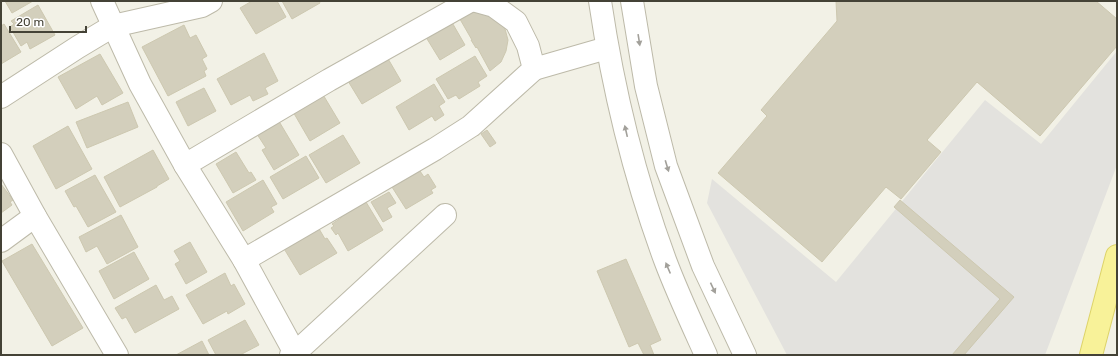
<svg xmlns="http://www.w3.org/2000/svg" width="1118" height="356" font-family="Rubik,sans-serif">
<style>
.parking{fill:#e3e2de}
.building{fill:#d3cfbc;stroke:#cdc8b0}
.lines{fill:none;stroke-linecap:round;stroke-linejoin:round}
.minor-casing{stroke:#bdbaa9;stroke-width:24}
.major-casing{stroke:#ddd369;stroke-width:24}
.minor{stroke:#fff;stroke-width:22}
.major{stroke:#f8f299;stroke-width:22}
.oneway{fill:#a2a09a}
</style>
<rect width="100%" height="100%" fill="#f2f1e6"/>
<!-- parking -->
<polygon class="parking" points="1117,51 1117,165 1045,355 787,355 707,203 712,179 836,282 985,100 1041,144"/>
<!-- building -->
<g class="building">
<polygon points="5,1 33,1 12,13"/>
<polygon points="252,1 277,1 286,17 256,34 240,8"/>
<polygon points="282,1 319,1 320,3 292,19"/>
<polygon points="836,1 1096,1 1117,19 1117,46 1040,136 977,82 927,140 941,152 901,199 886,187 822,262 718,173 767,116 761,110 837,21"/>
<polygon points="38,5 55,35 30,49 27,42 21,46 10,27 14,24 11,21"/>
<polygon points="479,9 499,19 505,29 508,40 506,51 501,62 490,71 477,47 476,48 471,40 472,40 457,14"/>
<polygon points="450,19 465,45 440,60 424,34"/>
<polygon points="4,24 21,52 1,64 1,26"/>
<polygon points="184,25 190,38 196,35 207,56 202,59 207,69 204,71 206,76 168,96 142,47"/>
<polygon points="264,53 278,81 265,88 268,94 253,101 250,95 231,105 217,79"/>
<polygon points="100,54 123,93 102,105 97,96 76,109 58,77"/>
<polygon points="475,56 487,76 478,82 480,86 459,99 456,95 448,99 436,79"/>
<polygon points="387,57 401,81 362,104 348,81"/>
<polygon points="434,84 445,102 439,106 444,115 435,121 432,116 409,130 396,107"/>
<polygon points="204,88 216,111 188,126 176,102"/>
<polygon points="322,93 340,123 310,141 292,110"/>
<polygon points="128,102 138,127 87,148 76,122"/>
<polygon points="277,118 299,155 274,170 262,150 266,148 255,131"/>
<polygon points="68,126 92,169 56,189 33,146"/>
<polygon points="487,130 496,143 490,147 481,134"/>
<polygon points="343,135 360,163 326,183 309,155"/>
<polygon points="153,150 169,179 157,186 157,187 120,207 104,177"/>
<polygon points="236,152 249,173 251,172 256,180 233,193 216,164"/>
<polygon points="306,156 319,178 283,199 270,177"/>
<polygon points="420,171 424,177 428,174 436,187 431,190 433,193 406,209 392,187"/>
<polygon points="95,175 116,212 88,227 76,206 74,207 65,191"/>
<polygon points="263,180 277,204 271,207 274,212 243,231 226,202"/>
<polygon points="1,184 13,200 10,202 12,205 1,213"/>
<polygon points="389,192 396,203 387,208 392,217 383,222 371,202"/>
<polygon points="900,200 1014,297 964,355 952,355 1000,299 894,207"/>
<polygon points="366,202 383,230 348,251 338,233 336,235 331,228 334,226 332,224 341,218 341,217"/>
<polygon points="121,215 138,247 107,264 97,246 86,252 79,237"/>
<polygon points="318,227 325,239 327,238 337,253 300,275 283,247"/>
<polygon points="190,242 207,272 186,284 175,264 180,261 174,251"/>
<polygon points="32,244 83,328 52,346 2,261"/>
<polygon points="134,252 149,279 114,299 99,271"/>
<polygon points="626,259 661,340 650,345 654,355 644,355 638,343 629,347 597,271"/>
<polygon points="225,273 231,286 234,284 245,304 228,314 227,311 203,324 186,295"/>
<polygon points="156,285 164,300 172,296 179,309 135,333 126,317 122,319 115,308"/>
<polygon points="245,320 259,345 240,355 216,355 208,340"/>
<polygon points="202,341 209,355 176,355"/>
</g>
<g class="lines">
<!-- minor casing -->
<g class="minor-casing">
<g id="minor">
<polyline points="102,1 140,84 185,165 244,260 296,355"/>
<path d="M600 1C613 89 634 176 665 260 677 292 692 324 706 355"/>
<polyline points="632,1 646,86 666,166 703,266 745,355"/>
<polyline points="534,69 607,48"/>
<polyline points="1,97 78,47 113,26 202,6 211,1"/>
<polyline points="1,154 35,216 117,355"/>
<polyline points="185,165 329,80 470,1"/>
<polyline points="1,241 35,216"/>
<polyline points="244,260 435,149 471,126 534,69 528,46 516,22 494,6 476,1"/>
<polyline points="291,355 295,353 445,215"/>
</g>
</g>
<!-- major casing -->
<g class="major-casing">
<polyline id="major" points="1091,355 1117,256"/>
</g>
<!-- minor -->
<use href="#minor" class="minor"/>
<!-- major -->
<use href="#major" class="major"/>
</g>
<!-- one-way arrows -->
<defs><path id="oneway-solid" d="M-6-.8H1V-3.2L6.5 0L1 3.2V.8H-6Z"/></defs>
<g class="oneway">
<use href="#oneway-solid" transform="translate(639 40) rotate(81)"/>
<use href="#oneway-solid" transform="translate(626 131) rotate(-103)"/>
<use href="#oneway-solid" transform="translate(667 166) rotate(73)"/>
<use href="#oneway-solid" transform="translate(668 268) rotate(-113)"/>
<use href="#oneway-solid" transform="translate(713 288) rotate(65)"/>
</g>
<!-- border -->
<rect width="1118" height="356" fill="none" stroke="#444236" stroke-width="4"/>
<!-- scale -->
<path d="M10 26v6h76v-6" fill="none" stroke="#444236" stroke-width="2"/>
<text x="16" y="26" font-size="12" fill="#444236" stroke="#ffffff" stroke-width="3" paint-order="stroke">20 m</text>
</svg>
